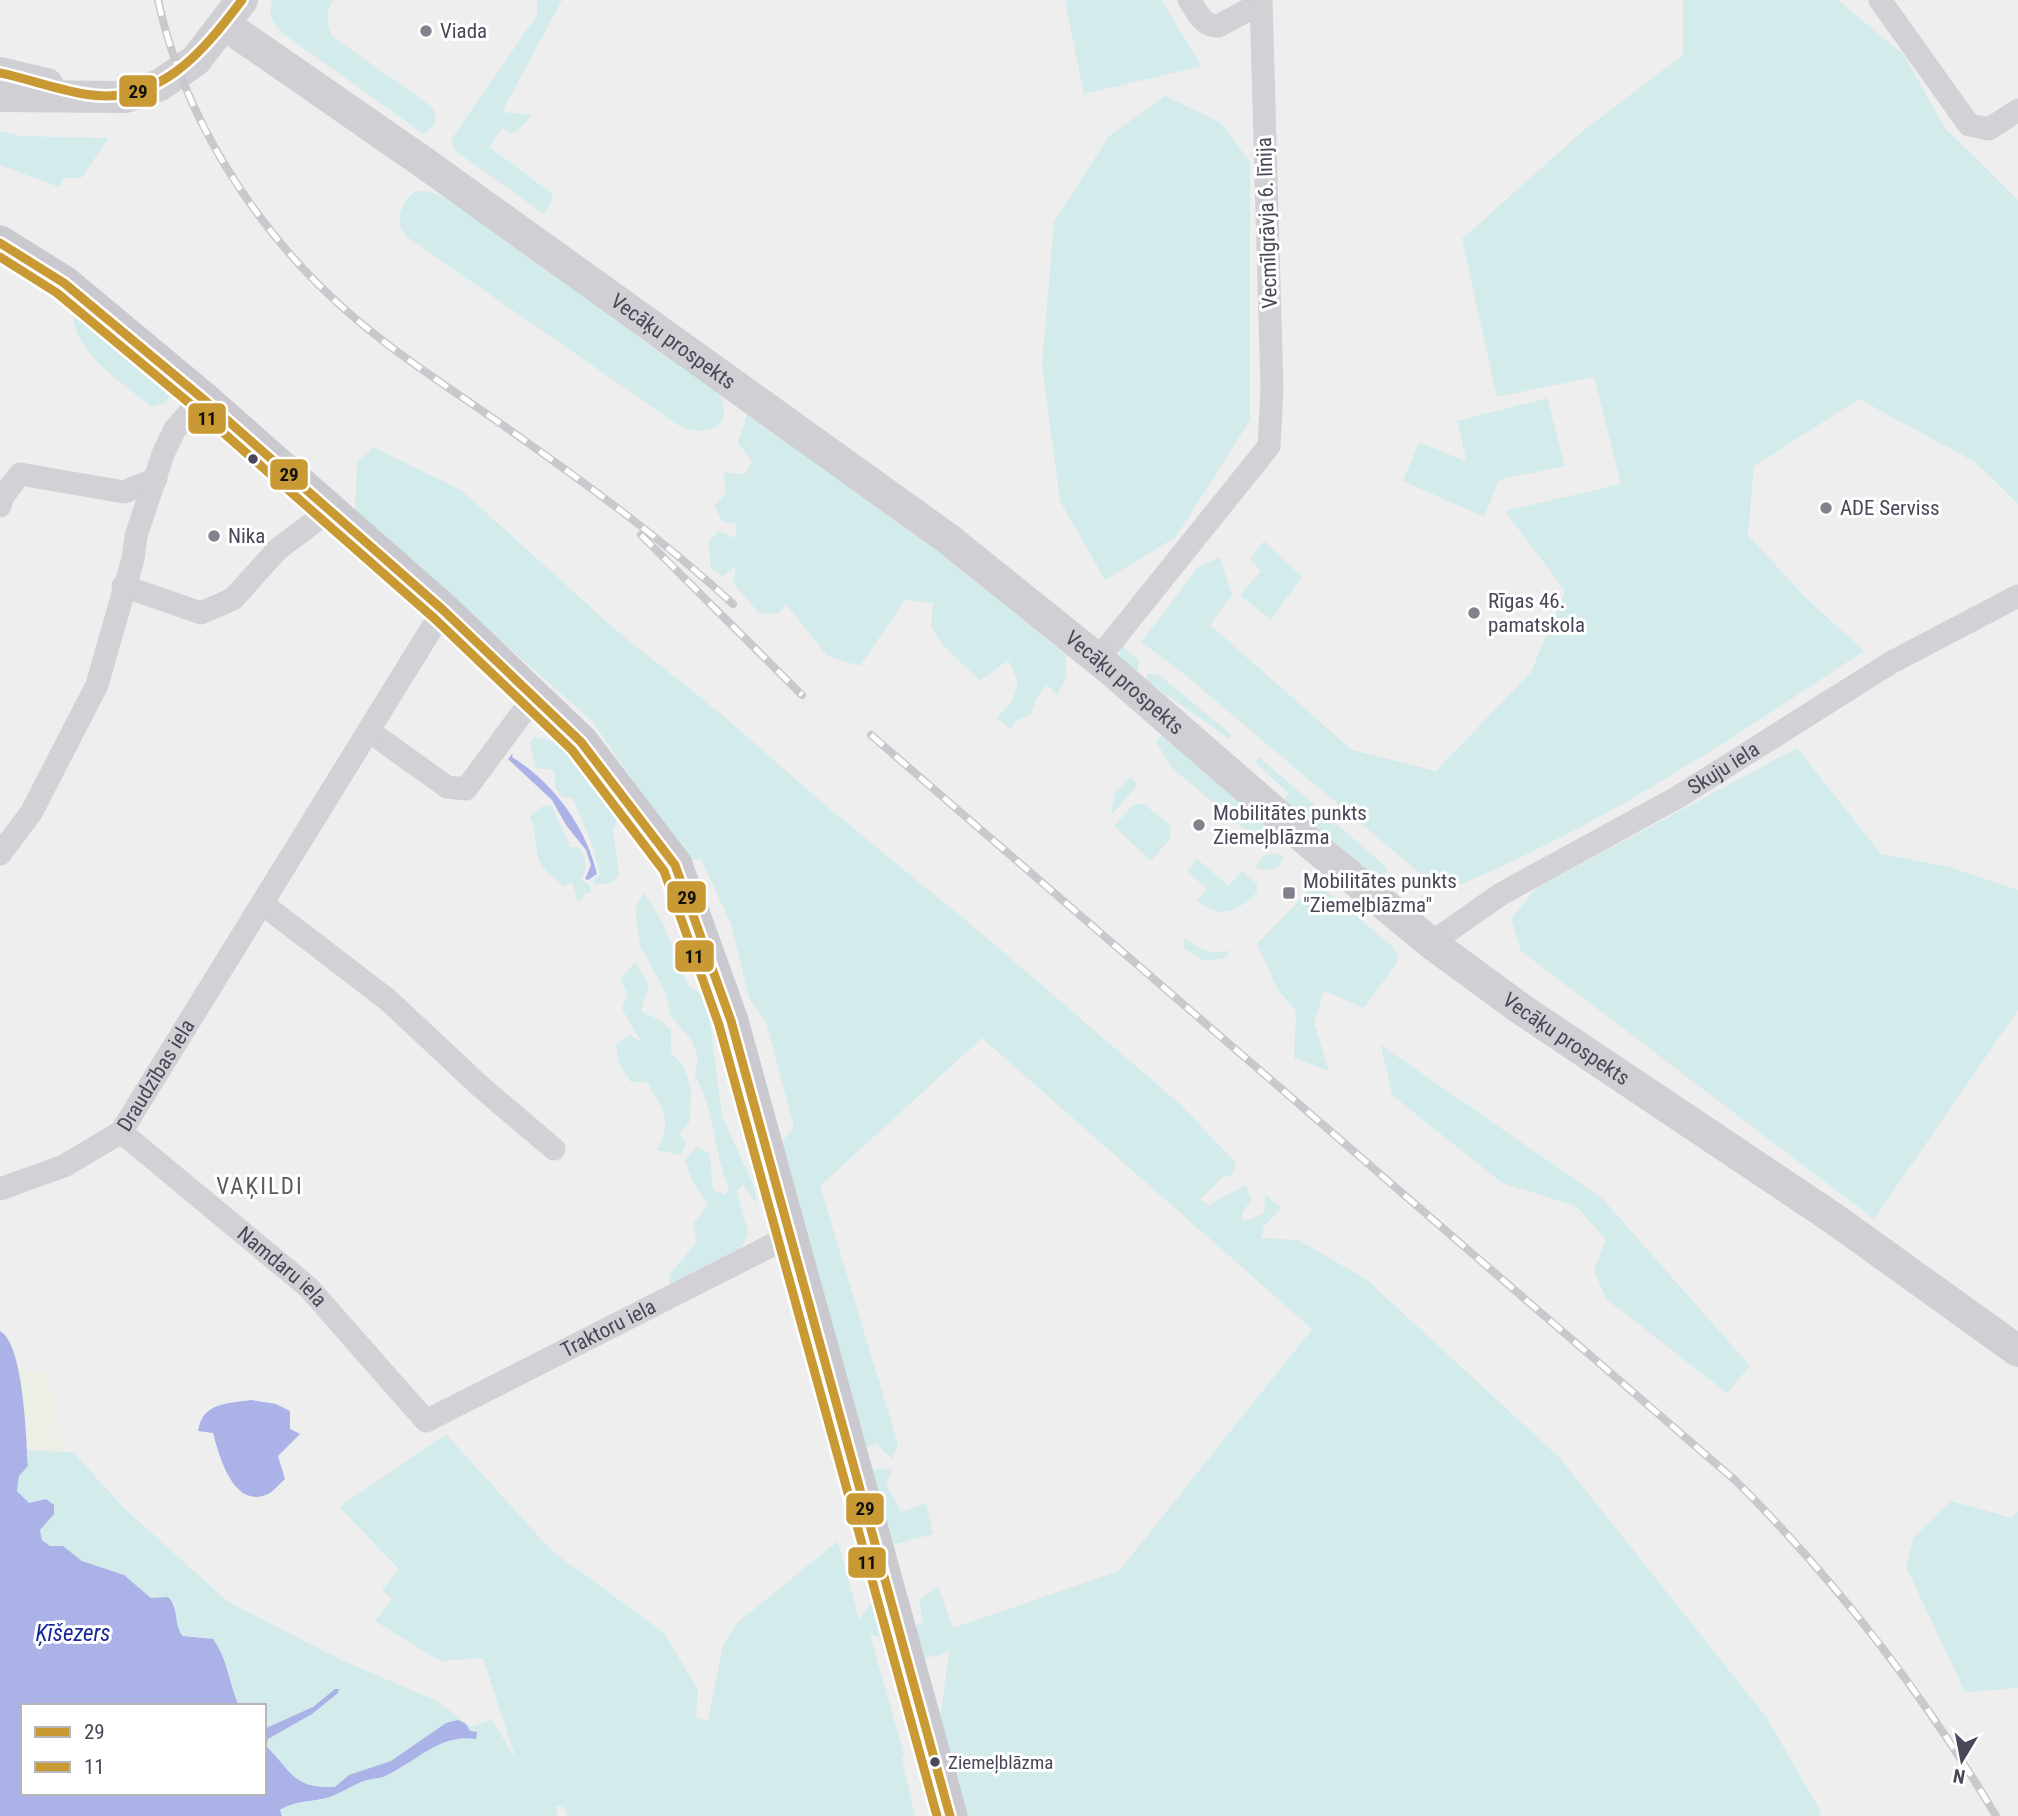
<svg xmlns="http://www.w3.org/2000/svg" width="2018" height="1816" font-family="'Roboto Condensed',sans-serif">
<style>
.green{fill:#d4ebec}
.sand{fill:#ecefe5}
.water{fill:#abb2e7}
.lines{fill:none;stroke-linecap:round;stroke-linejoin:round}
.street{stroke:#d2d1d5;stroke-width:23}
.secondary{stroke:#d0cfd4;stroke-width:32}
.primary{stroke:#cbc9d0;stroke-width:35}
.rail-casing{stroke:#c9c8cc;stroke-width:8}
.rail{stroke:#fff;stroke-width:5;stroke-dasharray:16;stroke-linecap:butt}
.bus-1-casing{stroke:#fff;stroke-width:14}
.bus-2-casing{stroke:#fff;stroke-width:14}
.bus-1{stroke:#c99933;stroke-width:9}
.bus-2{stroke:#c99933;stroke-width:9}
.poi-dot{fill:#83818c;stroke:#fff;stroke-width:2.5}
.bus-dot{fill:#494758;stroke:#fff;stroke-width:2.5}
.labels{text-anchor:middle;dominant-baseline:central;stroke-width:6;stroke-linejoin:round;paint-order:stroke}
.bus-label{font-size:19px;fill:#494758;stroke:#fff;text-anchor:start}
.poi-label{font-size:21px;fill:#494758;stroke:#fff;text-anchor:start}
.street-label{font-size:21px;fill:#494758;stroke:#fff}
.neighbourhood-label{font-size:23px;letter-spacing:2px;fill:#5b5a61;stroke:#fff}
.water-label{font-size:23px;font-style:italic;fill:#18289a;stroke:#fff}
.line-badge{stroke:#fff;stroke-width:2.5}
.pale-badge-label{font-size:19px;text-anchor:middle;font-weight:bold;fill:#111}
</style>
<rect width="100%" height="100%" fill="#eee"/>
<!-- green -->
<g class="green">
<path d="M273 0H333C325 13 327 23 332 36L432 107 436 116 434 125 424 134 286 36C274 25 266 16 273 0Z"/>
<polygon points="537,0 562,0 502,112 532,115 517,131 511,133 502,128 489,147 551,193 553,199 544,214 454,150 451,140 537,15"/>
<polygon points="1065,0 1161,0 1202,66 1084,94"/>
<path d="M1683 0H1838L1904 55 1945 128 2018 200V504L1975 462 1859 399 1754 466 1748 535 1806 598 1864 651C1728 741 1595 831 1442 892L1178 669 1141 642 1198 567 1220 557 1232 595 1210 625 1352 750 1436 771 1531 672 1565 591 1505 511 1621 484 1594 377 1497 397 1462 239 1584 130 1683 55Z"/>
<polygon points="1165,96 1220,122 1250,162 1250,420 1176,537 1105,580 1060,501 1042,365 1054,222 1109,136"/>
<polygon points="0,131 21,136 109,138 81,178 63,178 59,187 0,165"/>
<path d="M416 191 431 192 457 204 718 391C735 424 713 438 681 427L407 237C393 222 400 203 416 191Z"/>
<path d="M73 306 170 397 163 404 152 407C119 379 71 354 73 306Z"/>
<polygon points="1547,398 1565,466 1499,480 1484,517 1403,481 1419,442 1467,462 1457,421"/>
<polygon points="750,406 912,530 1065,654 1067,676 1057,696 1047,685 1037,697 1031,714 1017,720 1010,729 997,718 1013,700 1018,681 1008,660 980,681 943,645 931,626 933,603 905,600 860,666 827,656 786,604 779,613 760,614 733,583 736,566 723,576 711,568 708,542 719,531 735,538 737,524 723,522 714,506 726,493 724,473 744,474 752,461 738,443"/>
<polygon points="373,447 461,490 617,631 720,713 831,810 980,932 1181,1105 1236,1163 1232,1175 1223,1177 1200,1199 1209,1205 1246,1185 1252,1200 1243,1211 1242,1222 1264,1213 1265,1195 1282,1208 1264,1226 1261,1238 1299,1240 1367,1280 1560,1458 1767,1718 1821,1812 1820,1816 966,1816 939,1726 949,1652 919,1660 910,1628 923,1622 919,1601 938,1585 953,1628 1119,1571 1312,1329 982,1038 820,1186 898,1444 892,1459 876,1443 860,1451 779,1145 794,1127 766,1022 749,998 731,924 701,859 687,860 592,721 355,512 357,462"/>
<polygon points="1264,541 1302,577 1271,620 1240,595 1261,571 1250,559"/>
<polygon points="1121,644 1139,661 1138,670 1132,676 1119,657"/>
<path d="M1149 673 1159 675 1232 735 1228 739C1202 717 1172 701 1145 679Z"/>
<polygon points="1164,732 1282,837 1285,845 1273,838 1244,829 1172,768 1156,742"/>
<polygon points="535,737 567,745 577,766 595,782 618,817 613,830 619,875 610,883 595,885 593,880 600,875 592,844 573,798 562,797 555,787 554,770 536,768 530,742"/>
<polygon points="1797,748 1881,854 1949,867 2018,890 2018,1010 1874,1219 1521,951 1511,919 1536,888"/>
<polygon points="1259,757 1385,866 1387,871 1375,885 1280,804 1289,794 1255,762"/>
<polygon points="1130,777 1138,784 1111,816 1115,792"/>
<polygon points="1144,804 1171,826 1170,839 1151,861 1114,826 1133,805"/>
<path d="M551 805 571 847H578C587 859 588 866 581 880L590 885 591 892 585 894 578 904 572 882 563 887C556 878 548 874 543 867 534 857 537 831 530 816L541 807Z"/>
<polygon points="1277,853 1284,856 1279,866 1267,871 1255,867 1263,856"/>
<path d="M1197 859 1229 886 1242 871 1257 884V892C1239 911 1219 921 1197 900L1207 889 1187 871Z"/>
<polygon points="1316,883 1391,945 1398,955 1397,963 1364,1008 1324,991 1314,1023 1329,1071 1294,1058 1296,1011 1278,990 1257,944"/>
<path d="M644 893 662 921 688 985 701 994 710 1022 722 1116 753 1184 757 1204 743 1185 737 1191 748 1233 740 1252 671 1298 669 1275 697 1242 693 1224 708 1205 691 1178 685 1160 697 1147 710 1153 713 1190 725 1195 729 1189C713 1151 716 1112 695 1076L698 1057 691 1039 671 1017 664 989 640 946 635 908Z"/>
<path d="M1184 938C1199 949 1213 956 1231 950L1224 958 1203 961 1184 948Z"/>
<path d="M635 962 649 985 641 1011 660 1020 671 1030V1053L684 1067 691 1090 690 1121 679 1134 686 1143 680 1155 657 1150C673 1119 663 1110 647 1082H631L619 1064 616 1045 630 1035 642 1043 622 1009 627 993 620 980Z"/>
<polygon points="1381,1045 1602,1198 1750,1366 1727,1393 1606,1299 1594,1270 1606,1240 1576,1206 1502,1183 1392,1095"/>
<path d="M446 1434 551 1550 664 1633 698 1690 696 1717 708 1721 723 1645 738 1622 838 1541 859 1620 873 1599 884 1637 870 1635 904 1754 902 1760 915 1816H567L564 1807 555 1806 558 1816H282L280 1810 293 1802 322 1800 317 1788 295 1779 264 1743V1706H239C225 1673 230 1635 184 1636L178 1630 175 1604 151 1598 124 1575 82 1561 63 1546H50L42 1540 40 1530 54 1514 46 1499 29 1504 17 1491 19 1476 28 1466 27 1450 73 1452 124 1508 227 1601 339 1659 437 1701 471 1727 492 1720 516 1759 483 1658 440 1661 375 1621 392 1599 382 1590 399 1569 339 1507Z"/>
<polygon points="880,1468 892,1470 886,1484 901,1512 926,1503 933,1534 888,1546 866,1474"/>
<polygon points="1951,1501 2012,1518 2018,1511 2018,1688 1965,1692 1906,1567 1914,1537"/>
</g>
<!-- sand -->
<polygon class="sand" points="17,1370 47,1370 65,1452 27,1450"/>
<!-- water -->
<g class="water">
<path d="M513 753 512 757C553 782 586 827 597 874L588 880 585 879 591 865 586 850 566 825 552 800 508 759Z"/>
<path d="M0 1331C24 1344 26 1438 28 1466L19 1476 17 1491 29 1503 46 1499 54 1505V1514L40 1530 42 1540 50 1546H63L82 1561 124 1575 151 1598 168 1597C180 1609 173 1625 183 1636L213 1639C228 1660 229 1683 239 1706H23V1793H264V1729L313 1707 335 1689H339L338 1693 312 1714 268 1739 266 1746C292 1771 292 1789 335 1787L349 1775 391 1761 446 1723 458 1720 466 1724 470 1731 477 1732 476 1739C439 1733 415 1763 383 1777 376 1779 368 1779 361 1782 352 1786 342 1792 332 1796 314 1803 297 1799 280 1810L282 1816H0Z"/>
<path d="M251 1400 276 1404 290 1411V1429L300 1434 278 1456 285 1479C280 1483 274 1491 268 1494 233 1510 219 1455 213 1433L198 1431C203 1402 226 1404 251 1400Z"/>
</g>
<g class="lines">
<!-- street -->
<g class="street">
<path d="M1189 0C1197 11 1203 27 1218 26L1261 3"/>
<polyline points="1880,0 1969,125 1989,129 2018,110"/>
<polyline points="0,506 3,496 20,474 124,492 156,479"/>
<polyline points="123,586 201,613 233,599 278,549 330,510"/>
<polyline points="1098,659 1269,446 1272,389 1261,0"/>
<polyline points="369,731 447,787 466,789 534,697"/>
<polyline points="0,854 31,813 97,685 133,559 136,536 163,454 175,429 202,398"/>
<polyline points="264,905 388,1000 481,1087 554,1149"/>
<path id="s1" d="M1431 943 1501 894 1678 797 1892 662 2018 596"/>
<path id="s2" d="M121 1132 308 1287 426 1421 792 1235"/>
<path id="s3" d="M0 1189 64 1166 121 1132 443 610"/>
</g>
<!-- secondary -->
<g class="secondary">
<path id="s4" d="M224 24 423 162 947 538 1110 669 1310 843 1431 943 1521 1009 1833 1218 2018 1351"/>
<polyline points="0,73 47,84"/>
<polyline points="0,96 125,97 160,85 196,60 242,0"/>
</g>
<!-- primary -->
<polyline class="primary" points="0,243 64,283 202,398 443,610 581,742 675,865 731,1021 950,1816"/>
<!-- rail casing -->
<g class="rail-casing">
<g id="rail">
<path d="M158 0C183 116 253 226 340 305 387 348 442 383 494 419 577 477 658 535 733 604"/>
<polyline points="641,535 802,695"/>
<path d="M871 735 1736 1481C1837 1582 1923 1693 1996 1816"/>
</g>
</g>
<!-- rail -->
<use href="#rail" class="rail"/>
<!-- bus-1 casing -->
<g class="bus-1-casing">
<g id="bus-1">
<path d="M0 73C28 79 56 89 84 94 158 107 202 53 242 0"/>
<polyline points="0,243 64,283 202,398 443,610 581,742 675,865 731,1021 950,1816"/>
</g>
</g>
<!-- bus-2 casing -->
<g class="bus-2-casing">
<polyline id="bus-2" points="0,257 57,293 194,407 435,619 572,750 664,871 719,1025 937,1816"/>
</g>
<!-- bus-1 -->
<use href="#bus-1" class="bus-1"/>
<!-- bus-2 -->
<use href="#bus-2" class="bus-2"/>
</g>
<!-- markers -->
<g class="poi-dot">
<circle cx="426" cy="31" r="7"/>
<circle cx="1826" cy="508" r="7"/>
<circle cx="214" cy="536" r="7"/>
<circle cx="1474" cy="613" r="7"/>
<circle cx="1199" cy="825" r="7"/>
<rect x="1282" y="886" width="14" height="14" rx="3.5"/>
</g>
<g class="bus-dot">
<circle cx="253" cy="459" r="6"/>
<circle cx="935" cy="1762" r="6"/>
</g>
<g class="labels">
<!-- bus labels -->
<g class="bus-label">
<text x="948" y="1762">Ziemeļblāzma</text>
</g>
<!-- poi labels -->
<g class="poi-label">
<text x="440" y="31">Viada</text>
<text x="1840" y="508">ADE Serviss</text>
<text x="228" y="536">Nika</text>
<text x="1488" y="601">Rīgas 46.<tspan x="1488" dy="24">pamatskola</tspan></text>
<text x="1213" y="813">Mobilitātes punkts<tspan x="1213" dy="24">Ziemeļblāzma</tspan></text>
<text x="1303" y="881">Mobilitātes punkts<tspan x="1303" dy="24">"Ziemeļblāzma"</tspan></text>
</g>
<!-- street labels -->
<g class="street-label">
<text transform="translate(1267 223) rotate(-92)">Vecmīlgrāvja 6. līnija</text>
<text stroke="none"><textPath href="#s4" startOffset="550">Vecāķu prospekts</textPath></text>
<text stroke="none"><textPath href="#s4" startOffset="1116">Vecāķu prospekts</textPath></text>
<text stroke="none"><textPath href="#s1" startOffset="341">Skuju iela</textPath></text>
<text stroke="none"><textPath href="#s4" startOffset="1684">Vecāķu prospekts</textPath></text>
<text stroke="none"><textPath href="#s3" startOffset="201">Draudzības iela</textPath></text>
<text stroke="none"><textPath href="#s2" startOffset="210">Namdaru iela</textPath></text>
<text stroke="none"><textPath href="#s2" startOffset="626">Traktoru iela</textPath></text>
</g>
<!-- neighbourhood labels -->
<g class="neighbourhood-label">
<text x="260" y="1186">VAĶILDI</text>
</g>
<!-- water labels -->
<g class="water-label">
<text x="73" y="1633">Ķīšezers</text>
</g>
</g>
<g class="line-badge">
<rect x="118" y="74" width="40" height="34" rx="7" fill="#c99933"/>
<rect x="187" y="402" width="40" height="33" rx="7" fill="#c99933"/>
<rect x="269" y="458" width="40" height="33" rx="7" fill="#c99933"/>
<rect x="666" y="880" width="41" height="34" rx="7" fill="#c99933"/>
<rect x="674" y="939" width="41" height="34" rx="7" fill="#c99933"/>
<rect x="845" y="1492" width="40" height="34" rx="7" fill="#c99933"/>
<rect x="847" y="1546" width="40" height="33" rx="7" fill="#c99933"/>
</g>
<g class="pale-badge-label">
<text x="138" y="98">29</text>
<text x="207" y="425">11</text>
<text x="289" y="481">29</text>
<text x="687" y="904">29</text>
<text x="694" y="963">11</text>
<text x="865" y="1515">29</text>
<text x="867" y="1569">11</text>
</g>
<!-- legend -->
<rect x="21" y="1704" width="245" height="91" fill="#ffffff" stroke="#b6b5bc" stroke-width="2"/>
<rect x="35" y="1727" width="35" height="10" fill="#c99933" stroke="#b6b5bc" stroke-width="2"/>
<text x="84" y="1739" font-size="21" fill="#494758">29</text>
<rect x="35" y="1762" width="35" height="10" fill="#c99933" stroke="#b6b5bc" stroke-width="2"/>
<text x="84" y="1774" font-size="21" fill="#494758">11</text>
<!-- north arrow -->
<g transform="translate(1962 1760) rotate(190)" stroke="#ffffff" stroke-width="5" paint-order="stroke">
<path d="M0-5L12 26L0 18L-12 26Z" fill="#494758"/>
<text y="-10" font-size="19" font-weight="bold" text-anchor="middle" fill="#494758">N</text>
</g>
</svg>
